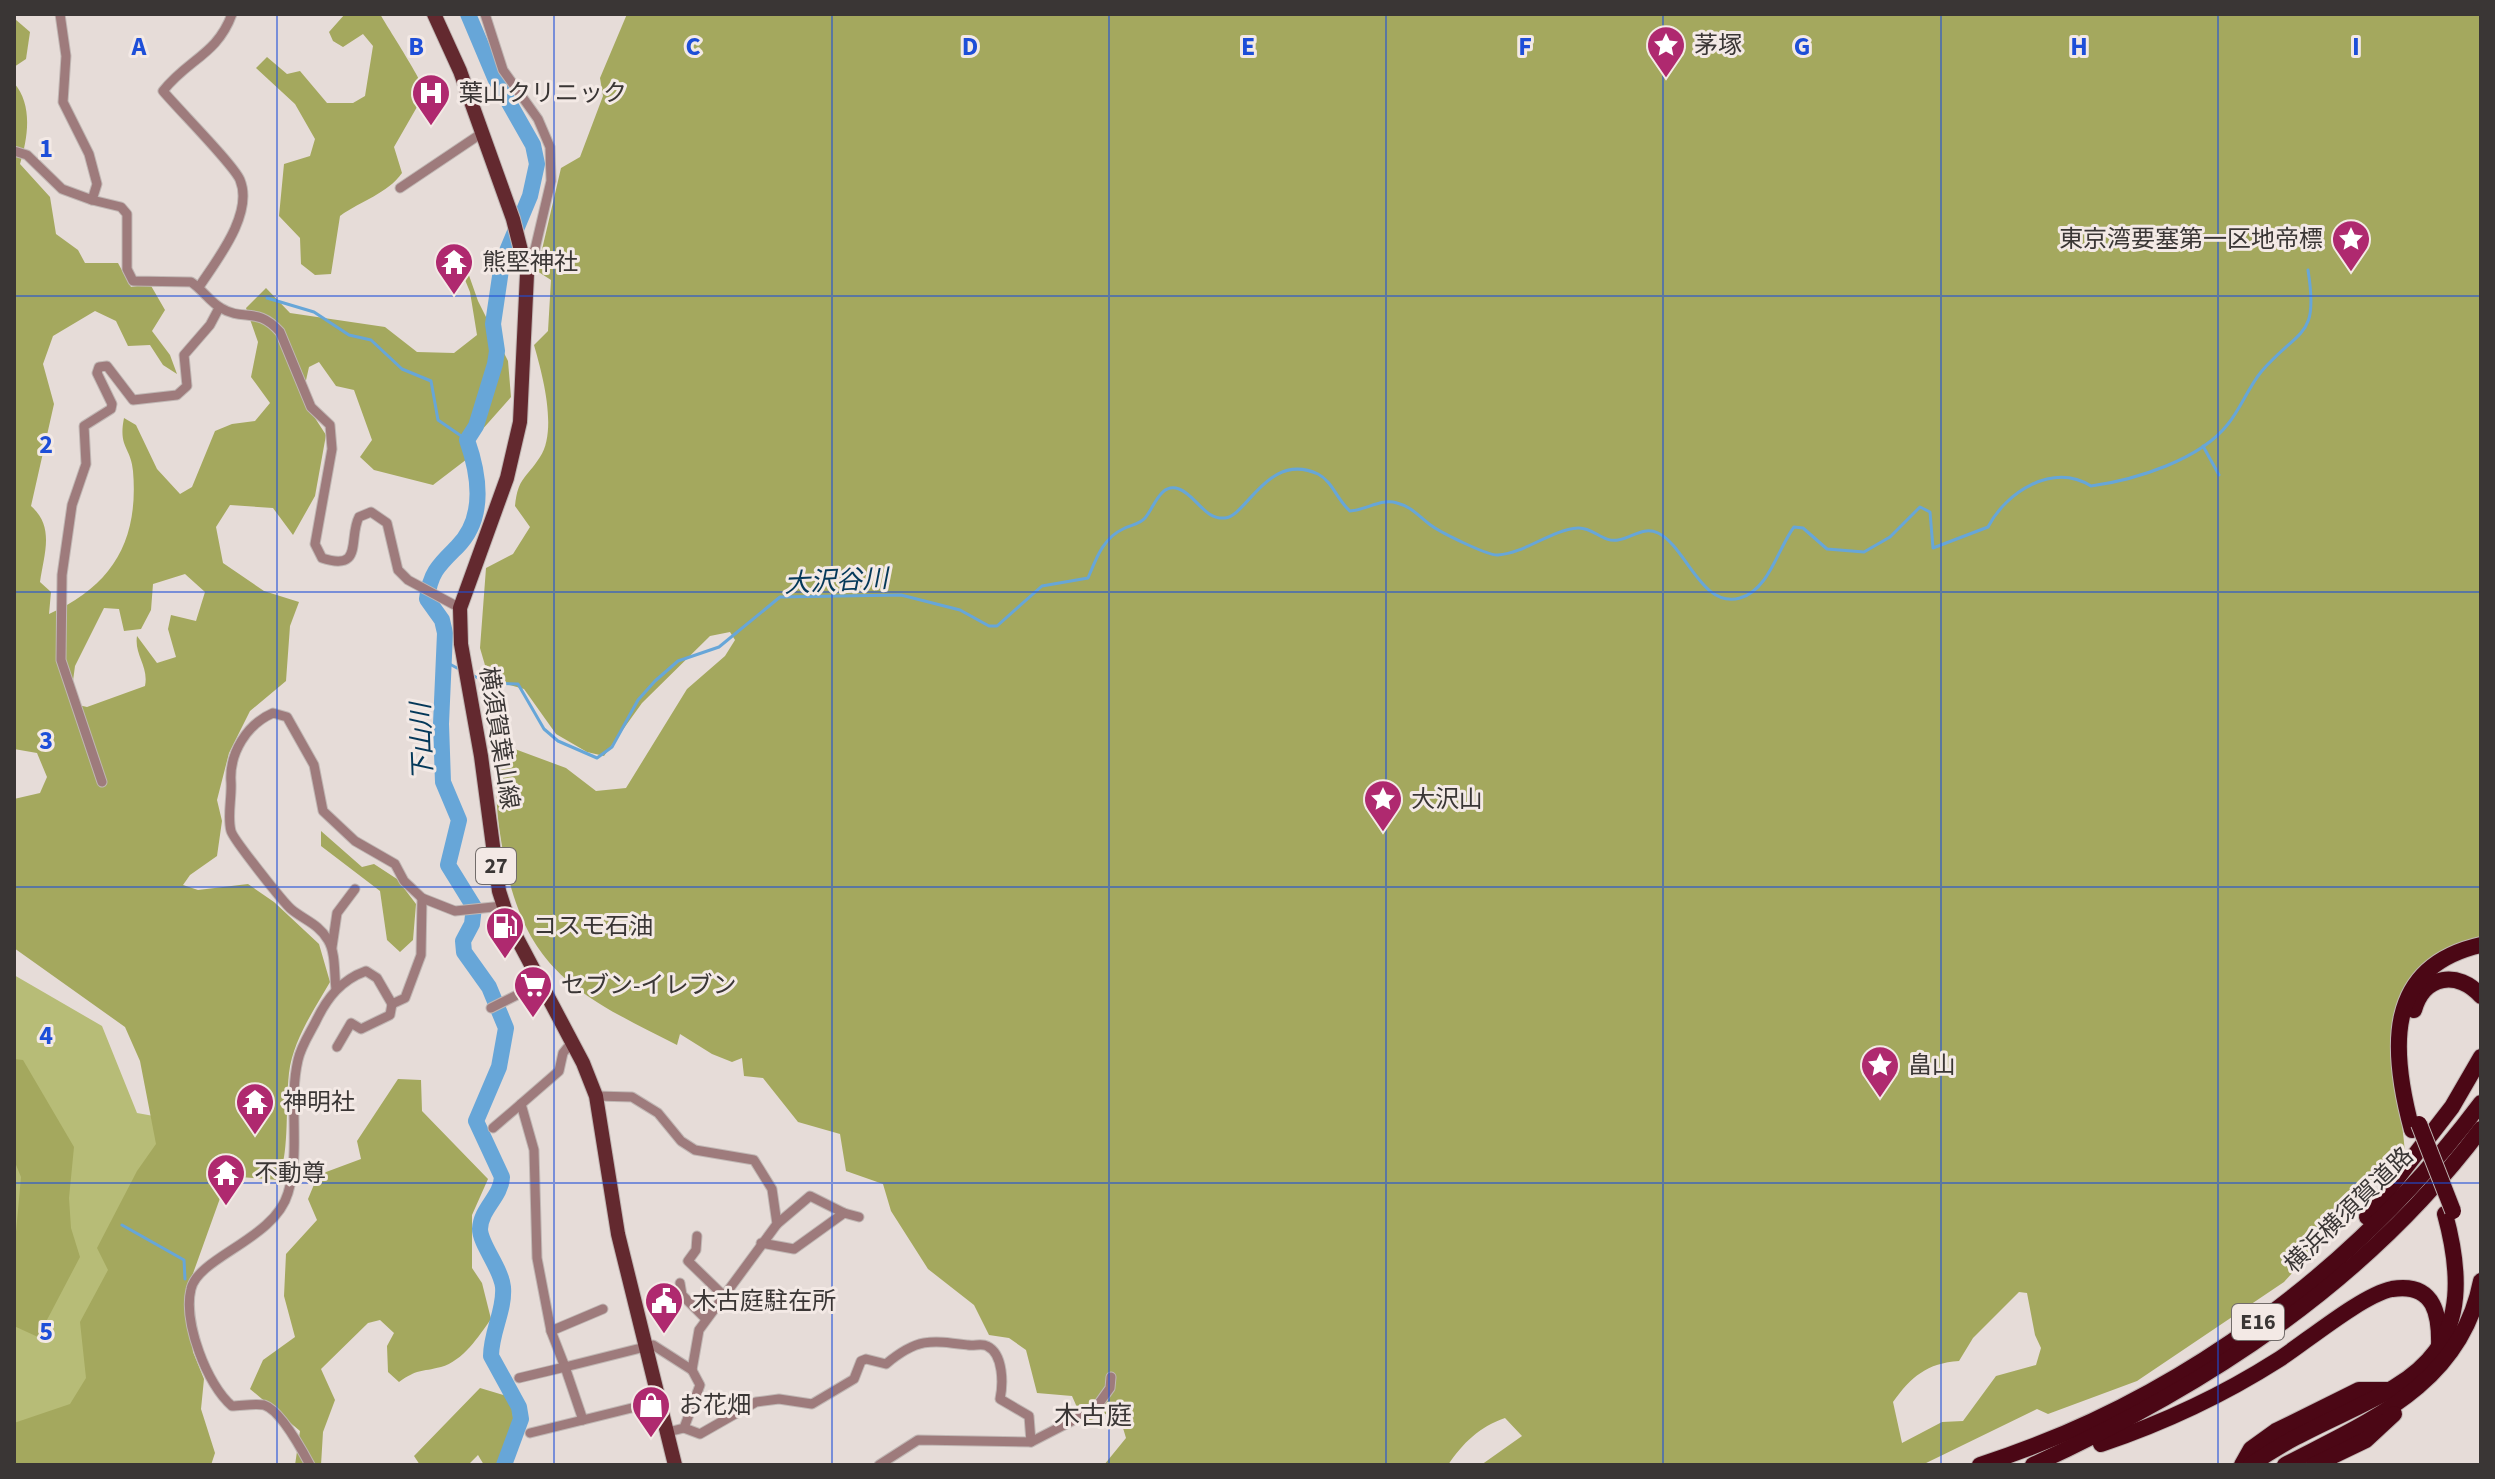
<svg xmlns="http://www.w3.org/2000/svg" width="2495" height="1479" font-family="'Source Sans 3','Noto Sans JP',sans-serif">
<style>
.green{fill:#b7bc77}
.forest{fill:#a4a85e;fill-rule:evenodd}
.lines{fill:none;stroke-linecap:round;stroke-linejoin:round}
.stream{stroke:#67a6d8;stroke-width:3}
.river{stroke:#67a6d8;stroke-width:16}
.street-casing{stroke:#c0b7b4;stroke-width:11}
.primary-casing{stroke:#c0b7b4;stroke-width:16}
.highway-casing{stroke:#c0b7b4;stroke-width:18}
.street{stroke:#9e7b7c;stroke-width:9}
.primary{stroke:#63292f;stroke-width:14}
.highway{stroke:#4b0715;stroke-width:16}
.highway-bridge-casing{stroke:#c0b7b4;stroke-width:18;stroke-linecap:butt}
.highway-bridge{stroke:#4b0715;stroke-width:16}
.grid{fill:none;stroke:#1d4ed8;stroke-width:2;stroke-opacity:0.55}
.labels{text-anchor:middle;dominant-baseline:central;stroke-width:6;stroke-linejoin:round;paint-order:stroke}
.shield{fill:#f3e9e5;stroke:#726c6a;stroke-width:2}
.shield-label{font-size:22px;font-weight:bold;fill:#3a3635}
.poi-label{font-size:24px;fill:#3a3635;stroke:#f3e9e5;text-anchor:start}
.street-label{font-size:24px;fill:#3a3635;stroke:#f3e9e5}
.water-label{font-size:26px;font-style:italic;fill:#043859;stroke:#f3e9e5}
.neighbourhood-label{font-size:26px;fill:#3a3635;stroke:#f3e9e5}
.grid-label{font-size:26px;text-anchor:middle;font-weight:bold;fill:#1d4ed8;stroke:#f3e9e5;stroke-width:6;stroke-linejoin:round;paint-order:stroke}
</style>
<rect width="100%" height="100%" fill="#e6dcd8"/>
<!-- green -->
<polygon class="green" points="14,975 102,1026 137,1113 176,1120 131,1465 14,1465"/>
<!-- forest -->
<g class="forest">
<path d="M345 14H380C388 28 424 83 425 93L394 147 402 173C387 194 362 200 340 216L331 274 315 275 301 264 300 238 279 216 284 164 310 156 315 139 295 104 256 68 267 57 287 74 300 71 327 103H353L365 96 373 46 363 34 343 47 333 41 329 32Z"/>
<path d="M627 14H2481V941C2357 975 2398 1057 2405 1153L2382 1166 2336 1225 2284 1282 2137 1381 2048 1414 2037 1409 1922 1465H1481L1522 1436 1505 1418C1479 1427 1463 1443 1448 1465H1104L1126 1438 1120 1418 1108 1413 1084 1423 1072 1396 1037 1393 1026 1350 1009 1338 989 1335 974 1305 928 1269 891 1211 883 1184 846 1171 840 1134 798 1122 763 1078 744 1076 742 1058 732 1062 712 1054 680 1034 677 1045C569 991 521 966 501 840 496 809 493 775 504 745L566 768 596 791 626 788 687 689 725 656 735 640 730 632 710 636 642 703 604 756 587 752 556 734 524 689 489 679 480 648 486 568 513 554 530 527 515 506C518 477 526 479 540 457 558 430 542 373 534 345L548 331 551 280 537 271 561 168 580 157 603 96 600 78ZM2019 1292 2027 1293 2035 1335 2041 1348 2036 1365 1996 1376 1963 1421 1942 1422 1902 1443 1893 1402C1911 1377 1927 1363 1959 1361L1973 1338Z"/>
<polygon points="15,19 30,32 26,59 14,67"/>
<path d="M14 83C33 105 28 137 20 164L50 197 56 234 78 250 85 263H118L131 287 150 284 165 310 152 331 170 355 177 374 163 365 150 345 128 346 116 321 95 311 53 336 43 364 54 404 31 506C55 527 44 554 40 582L51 592 49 614C112 586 139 541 133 471 131 447 118 448 124 418L136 425 157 469 180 494 192 487 215 431 232 424 255 421 270 403 251 377 258 342 246 308 266 288 290 313 385 327 417 352 454 353 477 335 470 292 461 270 465 264 478 301 508 361 511 397 473 440 467 459 433 485 374 470 360 457 372 440 354 390 336 386 319 362 309 367 302 398 326 435 315 496 293 535 273 508 230 505 216 527 223 563 264 591 299 602 290 626 286 681 250 711 229 753 217 800 222 821 217 856 190 875 183 885 198 890 248 884 274 902 319 944 330 982C314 1010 293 1040 289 1073 285 1109 290 1144 279 1180L228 1176 186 1293 193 1352 204 1379 201 1409 215 1453 211 1465H14V1423L70 1404 86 1378 80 1322 108 1270 97 1248 137 1171 156 1144 140 1061 125 1027 14 948V799L40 793 47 777 37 753 14 749ZM185 574 205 592 196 621 171 615 168 629 176 657 157 663 137 636C134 655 149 666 145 686L87 707 70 703 75 666 104 608 119 609 124 631 141 629 151 610 153 584Z"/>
<polygon points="321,831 362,867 374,864 397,879 416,904 413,940 400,952 387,940 380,891 321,846"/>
<polygon points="14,1059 23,1060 74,1147 69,1198 71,1228 80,1257 38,1337 14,1326 14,1254 21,1177 14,1160"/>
<path d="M398 1079 421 1080 422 1111 488 1179 472 1215V1268L482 1283 491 1319C479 1336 463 1361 441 1367 421 1372 417 1369 399 1382L388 1372 387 1346 394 1333 380 1320 368 1323 321 1369 335 1400 323 1432 321 1465H295L300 1431 250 1389 263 1360 295 1337 284 1296 286 1254 317 1220 308 1199 318 1175 361 1159 357 1141Z"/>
<polygon points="480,1388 510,1397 518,1448 511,1465 484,1465 478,1455 468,1465 420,1465 414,1456"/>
</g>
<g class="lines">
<!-- stream -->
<g class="stream">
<polyline points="267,298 314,312 349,335 371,340 402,369 431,381 438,420 467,440"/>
<polyline points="2203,446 2219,475"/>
<polyline points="444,661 457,668"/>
<path d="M474 676 489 683 518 684 544 729 558 741 597 758 612 747 638 700 655 681 678 661 719 647 780 597 901 595 960 610 989 626H997L1042 586 1088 578C1096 559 1103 538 1123 529 1130 525 1139 525 1145 518 1154 508 1160 482 1179 489 1196 495 1204 520 1225 518 1247 516 1268 451 1318 474 1332 481 1338 501 1350 511 1366 510 1382 498 1397 503 1413 507 1420 518 1432 526 1442 533 1488 556 1498 555 1526 553 1550 530 1578 528 1593 527 1603 543 1618 540 1632 538 1643 526 1658 533 1686 546 1701 609 1740 598 1769 590 1778 548 1794 527L1803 528 1827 549 1864 552 1890 537 1920 507 1930 512 1933 548 1988 527C2006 492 2053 462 2091 486 2135 480 2200 460 2228 424 2241 408 2248 388 2261 372 2300 327 2319 339 2308 270"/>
<polyline points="122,1225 184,1260 185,1279"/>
</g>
<!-- river -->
<path class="river" d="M468 14 495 78 533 145 537 164 530 196 502 263 493 324 497 351 495 364 476 426 467 440C479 474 486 518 457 547 440 564 430 572 427 599L442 620 445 633 441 724 443 782 459 820 448 865 474 907 472 924 463 941 464 952 489 987 506 1028 499 1067 476 1121 502 1177C501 1197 481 1208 480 1229 480 1244 501 1268 503 1287 505 1310 491 1332 491 1356L519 1407 521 1419 504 1465"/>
<!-- street casing -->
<g class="street-casing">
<g id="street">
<path d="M60 14 66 56 63 102 89 154 97 184 92 200 121 207 127 214V269L133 281 191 282C202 289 210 302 221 308 244 322 257 306 280 332L311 407 330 425 332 449 315 544 322 558C364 572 348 538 359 517L371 512 387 523 398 570 408 580 460 608"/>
<polyline points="485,14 503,70 538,119 550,147 551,181 535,249 526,262"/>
<polyline points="14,151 27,155 62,189 92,200"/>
<polyline points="400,188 482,133"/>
<path d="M199 287C216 261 254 214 240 180 234 165 178 109 163 91 188 59 217 55 232 14"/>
<polyline points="102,782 61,660 62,575 72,505 86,464 84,426 111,409 112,404 97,373 99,367 107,366 133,400 177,395 187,386 184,355 210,325 219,308"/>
<polyline points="332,947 337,913 355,889"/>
<path d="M336 989C334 974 336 953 328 940 319 924 304 920 291 909 283 902 233 839 231 831 227 816 232 798 231 782 229 753 247 724 273 713L287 717 314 765 323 811 355 841 395 864 404 881 422 898 455 911 503 906"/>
<polyline points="491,1008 541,983"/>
<polyline points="572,1042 563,1053 559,1071 521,1104 534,1150 537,1258 551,1331 565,1367 653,1345 692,1370 699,1330 777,1224 772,1189 754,1160 695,1150 681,1141 658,1113 632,1097 596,1096"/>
<polyline points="337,1047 351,1023 361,1029 390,1015 392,1004"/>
<polyline points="493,1128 521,1104"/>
<polyline points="777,1224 810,1196 844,1213"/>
<polyline points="697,1236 696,1250 688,1261 724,1296"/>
<polyline points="761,1243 794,1249 844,1213 859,1217"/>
<polyline points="680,1283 682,1295 706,1319"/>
<polyline points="551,1331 603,1309"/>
<polyline points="519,1378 565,1367 583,1420 660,1401"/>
<path d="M684 1428 700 1434 756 1402 779 1399 812 1404 854 1379 861 1361 866 1359 886 1364C917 1338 930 1340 968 1345 975 1346 982 1343 987 1346 1004 1354 1003 1385 1000 1399L1029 1416 1031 1442"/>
<polyline points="668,1432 684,1428 700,1385 692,1370"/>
<polyline points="530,1433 583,1420"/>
<path d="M310 1465C302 1450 280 1410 264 1405 255 1403 241 1406 232 1406 207 1385 183 1322 191 1289 198 1257 275 1239 288 1193 301 1151 288 1103 298 1060 301 1046 310 1033 316 1021 327 998 341 980 366 971L377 978 392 1004 405 998 421 955 422 898"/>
<polyline points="879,1465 918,1440 1031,1442 1095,1409 1110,1388 1111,1377"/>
</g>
</g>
<!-- primary casing -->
<g class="primary-casing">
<polyline id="primary" points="434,14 460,71 513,219 527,274 520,422 507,478 460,608 461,644 481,756 499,891 510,925 583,1063 596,1096 618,1234 675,1465"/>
</g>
<!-- highway casing -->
<g class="highway-casing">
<g id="highway">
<path d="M2414 1010C2424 975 2458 970 2481 996"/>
<path d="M2412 1130C2391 1052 2383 967 2481 945"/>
<polyline points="2367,1217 2452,1107 2481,1057"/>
<path d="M2101 1444C2163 1423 2223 1395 2278 1360 2306 1342 2362 1295 2392 1289 2436 1282 2440 1317 2439 1348"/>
<path d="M1980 1465C2180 1401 2356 1270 2481 1103"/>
<path d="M2033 1465C2206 1386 2365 1283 2481 1129"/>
<polyline points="2242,1465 2251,1449 2276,1431 2359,1390 2392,1390"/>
<path d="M2251 1465C2360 1386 2495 1397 2445 1214"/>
<path d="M2285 1465C2369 1421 2461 1385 2481 1281"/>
<polyline points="2314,1465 2366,1440 2394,1414"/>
</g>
</g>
<!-- street -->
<use href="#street" class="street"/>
<!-- primary -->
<use href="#primary" class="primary"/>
<!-- highway -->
<use href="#highway" class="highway"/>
<!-- highway-bridge casing -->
<g class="highway-bridge-casing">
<polyline id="highway-bridge" points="2419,1124 2453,1211"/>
</g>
<!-- highway-bridge -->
<use href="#highway-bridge" class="highway-bridge"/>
</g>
<!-- grid -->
<path class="grid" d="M277 14V1465M554 14V1465M832 14V1465M1109 14V1465M1386 14V1465M1663 14V1465M1941 14V1465M2218 14V1465M14 296H2481M14 592H2481M14 887H2481M14 1183H2481"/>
<!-- icons -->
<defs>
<g id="sight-pin" transform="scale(2)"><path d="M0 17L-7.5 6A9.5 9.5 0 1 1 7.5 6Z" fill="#af296f" stroke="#f3e9e5"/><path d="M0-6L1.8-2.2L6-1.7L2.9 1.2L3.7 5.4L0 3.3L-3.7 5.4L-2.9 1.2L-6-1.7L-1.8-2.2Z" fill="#fff"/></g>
<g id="hospital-pin" transform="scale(2)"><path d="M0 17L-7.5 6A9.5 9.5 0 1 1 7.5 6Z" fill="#af296f" stroke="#f3e9e5"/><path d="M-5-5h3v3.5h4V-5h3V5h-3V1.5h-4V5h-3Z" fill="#fff"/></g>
<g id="temple-pin" transform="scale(2)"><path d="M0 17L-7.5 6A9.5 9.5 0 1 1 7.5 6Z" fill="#af296f" stroke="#f3e9e5"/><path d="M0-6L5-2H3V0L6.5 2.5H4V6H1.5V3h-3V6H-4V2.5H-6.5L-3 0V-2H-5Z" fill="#fff"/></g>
<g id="fuel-pin" transform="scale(2)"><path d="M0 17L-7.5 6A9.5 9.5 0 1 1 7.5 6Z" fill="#af296f" stroke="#f3e9e5"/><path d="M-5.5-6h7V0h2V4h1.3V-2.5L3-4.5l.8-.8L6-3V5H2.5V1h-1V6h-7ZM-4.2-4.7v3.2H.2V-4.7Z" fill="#fff"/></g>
<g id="supermarket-pin" transform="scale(2)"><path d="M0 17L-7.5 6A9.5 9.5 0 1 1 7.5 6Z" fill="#af296f" stroke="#f3e9e5"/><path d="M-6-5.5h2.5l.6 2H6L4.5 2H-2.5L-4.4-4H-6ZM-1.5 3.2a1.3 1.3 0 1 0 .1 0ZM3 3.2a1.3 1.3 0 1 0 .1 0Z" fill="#fff"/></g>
<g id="civic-pin" transform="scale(2)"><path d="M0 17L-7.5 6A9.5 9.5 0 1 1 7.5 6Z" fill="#af296f" stroke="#f3e9e5"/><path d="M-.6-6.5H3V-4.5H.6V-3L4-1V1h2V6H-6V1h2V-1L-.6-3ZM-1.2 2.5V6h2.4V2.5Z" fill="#fff"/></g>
<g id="shop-pin" transform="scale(2)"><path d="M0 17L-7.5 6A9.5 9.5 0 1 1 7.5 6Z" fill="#af296f" stroke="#f3e9e5"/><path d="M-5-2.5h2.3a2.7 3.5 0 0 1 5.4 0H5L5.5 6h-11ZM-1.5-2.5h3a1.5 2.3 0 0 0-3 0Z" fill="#fff"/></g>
</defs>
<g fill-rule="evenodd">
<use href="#sight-pin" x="1666" y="45"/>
<use href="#hospital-pin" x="431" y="93"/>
<use href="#sight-pin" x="2351" y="239"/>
<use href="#temple-pin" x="454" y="262"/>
<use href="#sight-pin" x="1383" y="799"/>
<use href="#fuel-pin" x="505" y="926"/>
<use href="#supermarket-pin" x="533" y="985"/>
<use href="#sight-pin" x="1880" y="1065"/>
<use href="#temple-pin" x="255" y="1102"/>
<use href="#temple-pin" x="226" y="1173"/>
<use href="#civic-pin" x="664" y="1301"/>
<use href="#shop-pin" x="651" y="1405"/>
</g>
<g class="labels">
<!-- shield labels -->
<g class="shield">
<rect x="476" y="848" width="40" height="36" rx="6"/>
<rect x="2232" y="1304" width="52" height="36" rx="6"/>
</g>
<g class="shield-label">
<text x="496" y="866">27</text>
<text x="2258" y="1322">E16</text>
</g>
<!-- poi labels -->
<g class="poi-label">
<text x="1694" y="45">茅塚</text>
<text x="459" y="93">葉山クリニック</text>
<text x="2323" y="239" text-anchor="end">東京湾要塞第一区地帝標</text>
<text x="482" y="262">熊堅神社</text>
<text x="1411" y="799">大沢山</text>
<text x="533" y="926">コスモ石油</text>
<text x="561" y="985">セブン-イレブン</text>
<text x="1908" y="1065">畠山</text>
<text x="283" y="1102">神明社</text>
<text x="254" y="1173">不動尊</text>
<text x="692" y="1301">木古庭駐在所</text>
<text x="679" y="1405">お花畑</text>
</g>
<!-- street labels -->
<g class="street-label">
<text transform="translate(499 738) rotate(81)">横須賀葉山線</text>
<text transform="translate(2349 1210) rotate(-44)">横浜横須賀道路</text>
</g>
<!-- water labels -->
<g class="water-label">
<text transform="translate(836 581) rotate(-3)">大沢谷川</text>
<text transform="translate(422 742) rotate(-92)">下山川</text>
</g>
<!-- neighbourhood labels -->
<g class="neighbourhood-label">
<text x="1093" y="1415">木古庭</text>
</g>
</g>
<g class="grid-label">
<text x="139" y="55">A</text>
<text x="416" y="55">B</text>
<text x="693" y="55">C</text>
<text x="970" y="55">D</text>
<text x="1248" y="55">E</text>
<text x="1525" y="55">F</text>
<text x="1802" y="55">G</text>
<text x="2079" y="55">H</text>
<text x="2356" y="55">I</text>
<text x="46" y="157">1</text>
<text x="46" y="453">2</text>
<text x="46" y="749">3</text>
<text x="46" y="1044">4</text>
<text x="46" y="1340">5</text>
</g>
<!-- border -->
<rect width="2495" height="1479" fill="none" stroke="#3a3635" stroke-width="32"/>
</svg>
